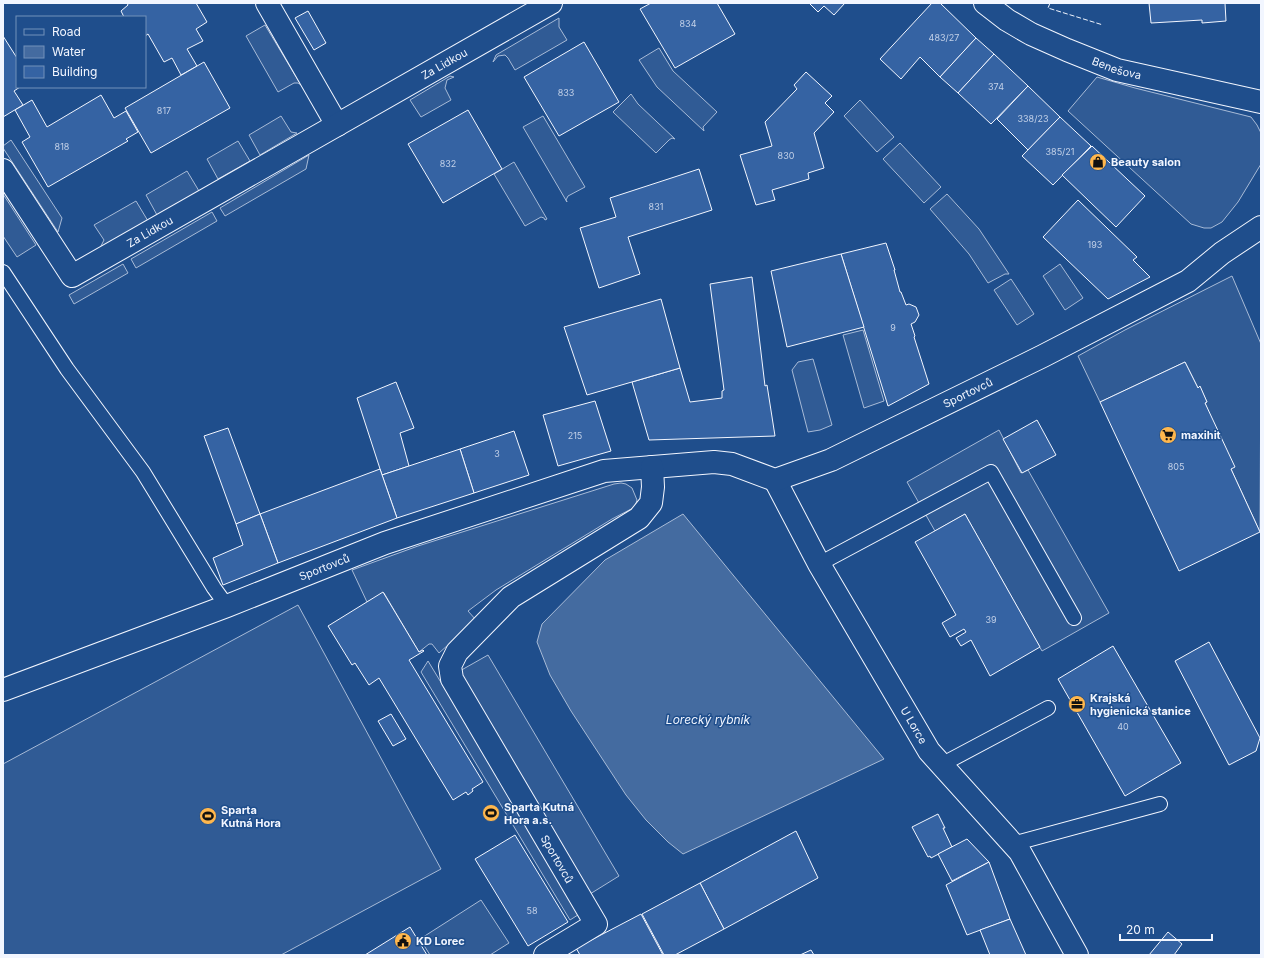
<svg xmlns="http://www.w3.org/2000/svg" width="1264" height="958" font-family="Inter,sans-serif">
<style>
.built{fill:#305b95;stroke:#a8bbd7}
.water{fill:#446ba0;stroke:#a8bbd7}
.building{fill:#3563a3;stroke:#f2f6ff}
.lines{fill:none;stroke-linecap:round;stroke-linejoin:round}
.lane-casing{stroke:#f2f6ff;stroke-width:16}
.street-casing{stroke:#f2f6ff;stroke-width:24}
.lane{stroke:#1f4e8c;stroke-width:14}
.street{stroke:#1f4e8c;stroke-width:22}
.fence{stroke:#f2f6ff;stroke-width:1;stroke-dasharray:5 2;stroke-linecap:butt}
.labels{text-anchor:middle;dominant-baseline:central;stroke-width:3;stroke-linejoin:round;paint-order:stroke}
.number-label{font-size:9px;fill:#c3d1e8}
.street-label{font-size:11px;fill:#f2f6ff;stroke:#1f4e8c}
.poi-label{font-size:11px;font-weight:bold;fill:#f2f6ff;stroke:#1f4e8c;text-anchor:start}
.water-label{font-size:12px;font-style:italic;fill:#f2f6ff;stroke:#1f4e8c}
</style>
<rect width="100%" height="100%" fill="#1f4e8c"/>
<!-- built -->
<g class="built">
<polygon points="559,18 559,27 567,40 515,70 508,58 505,55 498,56 493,62 496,55"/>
<polygon points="265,25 301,85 298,83 294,83 278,92 246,36"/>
<polygon points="659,48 673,71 717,112 703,127 704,131 657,87 639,60"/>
<polygon points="450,76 454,77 447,80 445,88 451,100 421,117 410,100"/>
<polygon points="1097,77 1135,88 1251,117 1257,125 1261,133 1261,164 1238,202 1222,222 1211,228 1204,228 1191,224 1068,111"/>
<polygon points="631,94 638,104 675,139 672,138 669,140 656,153 613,112"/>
<polygon points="860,100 894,137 877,152 844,116"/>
<polygon points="281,116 291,132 297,133 260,155 249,135"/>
<polygon points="543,116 585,187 568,196 566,200 567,202 523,127"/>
<polygon points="11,140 62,218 58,232 3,148 3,146"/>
<polygon points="238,141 250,161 218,179 207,159"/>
<polygon points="900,143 941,187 924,203 883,159"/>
<polygon points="309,155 306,169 225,216 220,208"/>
<polygon points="514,162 547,219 545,220 544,218 541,217 525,226 494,174"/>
<polygon points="187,171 199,191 157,215 146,195"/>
<polygon points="3,194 36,245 17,257 3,236"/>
<polygon points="947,194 979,229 1009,274 1005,274 988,283 969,254 930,209"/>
<polygon points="136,201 148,221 100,248 104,240 94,225"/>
<polygon points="212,212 217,221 136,268 131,259"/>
<polygon points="123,264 128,273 74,304 69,295"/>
<polygon points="1060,264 1083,298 1065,310 1043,276"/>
<polygon points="1232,276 1261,344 1260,532 1231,469 1205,403 1207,402 1200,387 1198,388 1185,362 1100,402 1078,356 1125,330"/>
<polygon points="1011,279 1034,314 1017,325 994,290"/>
<polygon points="863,330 884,401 864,408 843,335"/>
<polygon points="813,359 832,425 820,430 808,432 792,370 798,362"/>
<polygon points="999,430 1021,473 1028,470 1109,613 1042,651 965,514 935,531 907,482"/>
<polygon points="621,483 626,484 632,488 637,500 635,507 612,519 496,590 468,611 476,620 439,653 432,644 429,644 419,652 384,593 367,602 352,570 418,546 614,484"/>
<polygon points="298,605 441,869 281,955 3,955 3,764"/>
<polygon points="488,655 619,876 590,894 458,672"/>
<polygon points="428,661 581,913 570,920 421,672"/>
<polygon points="481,900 509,943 490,955 430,955 420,939"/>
</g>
<!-- water -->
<polygon class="water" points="683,514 884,759 683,854 668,842 646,820 626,795 571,711 550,675 537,642 542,624 605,560"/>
<!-- building -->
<g class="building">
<polygon points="127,3 196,3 207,22 196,29 203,41 187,49 197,66 181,75 172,58 164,62 148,34 145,36 145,17 124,17 121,11 128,5"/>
<polygon points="651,3 717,3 735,34 675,68 640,9"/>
<polygon points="809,3 845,3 834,15 824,6 818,12"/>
<polygon points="932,3 940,3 976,38 940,77 920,57 901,79 880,59"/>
<polygon points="1149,3 1225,3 1226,21 1202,23 1202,20 1151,23"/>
<polygon points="308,11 326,43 314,50 295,18"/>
<polygon points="3,36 17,58 17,87 20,87 14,91 23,105 3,117"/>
<polygon points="976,38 994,54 958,93 940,77"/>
<polygon points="584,42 619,102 559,136 524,77"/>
<polygon points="994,54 1028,86 991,124 958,93"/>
<polygon points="204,62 230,108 151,153 125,108"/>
<polygon points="806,72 832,96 825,103 834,112 814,133 824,168 808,173 809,179 772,190 775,200 756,205 740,155 772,146 765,122 797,89 794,85"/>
<polygon points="1028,86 1060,117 1028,150 997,119"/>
<polygon points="101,95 114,118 126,111 138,132 126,139 128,141 48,187 22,142 30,137 15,110 32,100 47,127"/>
<polygon points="468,110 502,169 443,203 408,144"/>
<polygon points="1060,117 1091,146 1053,185 1022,156"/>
<polygon points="1092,146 1145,196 1116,227 1062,175"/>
<polygon points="699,169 712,210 628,237 640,274 599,288 580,228 616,217 610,198"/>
<polygon points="1078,200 1137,257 1133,260 1150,277 1108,299 1043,237"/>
<polygon points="886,243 895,270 894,270 900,292 901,292 906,305 909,304 916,307 919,315 915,322 911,324 915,336 914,337 929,384 888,406 841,254"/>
<polygon points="841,254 864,327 787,347 771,271"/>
<polygon points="752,277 765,386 767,385 775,436 649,440 632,382 680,368 690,402 722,398 722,391 724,390 710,284"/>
<polygon points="661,299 680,368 587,395 564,327"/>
<polygon points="1185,362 1198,388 1200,386 1207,402 1205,403 1235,467 1231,469 1260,532 1179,571 1100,402"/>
<polygon points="396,382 414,428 400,433 409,466 382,475 357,398"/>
<polygon points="595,401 611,451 558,466 543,415"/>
<polygon points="1037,420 1056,455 1022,473 1003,439"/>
<polygon points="228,428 260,514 236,524 204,436"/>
<polygon points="514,431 529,475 474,493 460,449"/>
<polygon points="460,449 474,493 397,518 382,475"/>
<polygon points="380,469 397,518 278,563 260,514"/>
<polygon points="260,514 278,563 223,585 213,558 243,545 236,524"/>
<polygon points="965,514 1040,647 990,676 971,640 961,646 956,638 966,632 964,629 950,637 942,623 956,615 915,542"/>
<polygon points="383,592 419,652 423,650 424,651 409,660 483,782 472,789 473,791 468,795 466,792 453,800 379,678 369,685 355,663 352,665 328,626"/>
<polygon points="1209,642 1260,738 1256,751 1229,765 1175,661"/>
<polygon points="1113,646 1181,763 1125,796 1058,679"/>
<polygon points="391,714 406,739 393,746 378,721"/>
<polygon points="938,814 945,828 943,828 952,847 931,858 930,856 928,857 912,827"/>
<polygon points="796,831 818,878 724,929 700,883"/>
<polygon points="515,835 568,922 528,946 475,859"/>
<polygon points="967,839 989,862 952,881 938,854"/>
<polygon points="989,862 1010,919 967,935 946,885"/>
<polygon points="700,883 724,929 675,955 664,955 642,914"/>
<polygon points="641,914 663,955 580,955 576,948"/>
<polygon points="1010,919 1026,955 990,955 980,930"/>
<polygon points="410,927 427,955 365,955"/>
<polygon points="1168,932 1182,944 1174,955 1149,955"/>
<polygon points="811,950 814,955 800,955"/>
</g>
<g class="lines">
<!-- lane casing -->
<g class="lane-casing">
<g id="lane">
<polyline points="3,272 67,369 143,472 214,588 227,606"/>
<polyline points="819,564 991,472 1074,618"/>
<polyline points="941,765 1048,708"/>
<polyline points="1012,844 1160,804"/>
</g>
</g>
<!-- street casing -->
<g class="street-casing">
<g id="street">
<polyline points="267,3 337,125"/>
<path id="s1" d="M985 3 1007 20 1031 34 1067 50 1117 70 1261 102"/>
<path id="s2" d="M3 170 72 276 551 3"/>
<path id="s3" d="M775 480 819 564 929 751 1020 852 1077 955"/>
<path id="s4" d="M3 690 227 606 385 543 604 471 714 462 732 464 775 480 831 460 1043 356 1188 281 1222 253 1261 227"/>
<polyline points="545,955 596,924 452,679 450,666 457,652 511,597 639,518 651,503 653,487 652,467"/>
</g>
</g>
<!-- lane -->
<use href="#lane" class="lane"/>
<!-- street -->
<use href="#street" class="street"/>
<!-- fence -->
<polyline class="fence" points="1050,3 1048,8 1103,25"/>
</g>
<!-- icons -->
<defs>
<g id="shop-disc" transform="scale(0.9)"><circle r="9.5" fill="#ffb74d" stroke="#1f4e8c"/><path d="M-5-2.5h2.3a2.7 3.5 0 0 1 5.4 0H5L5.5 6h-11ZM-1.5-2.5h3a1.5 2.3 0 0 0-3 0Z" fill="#111"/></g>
<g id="supermarket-disc" transform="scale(0.9)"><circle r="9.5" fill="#ffb74d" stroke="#1f4e8c"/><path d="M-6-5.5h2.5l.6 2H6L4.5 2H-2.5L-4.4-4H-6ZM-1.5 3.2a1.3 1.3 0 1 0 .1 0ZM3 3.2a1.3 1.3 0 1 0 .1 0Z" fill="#111"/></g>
<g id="office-disc" transform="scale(0.9)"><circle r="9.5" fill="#ffb74d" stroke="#1f4e8c"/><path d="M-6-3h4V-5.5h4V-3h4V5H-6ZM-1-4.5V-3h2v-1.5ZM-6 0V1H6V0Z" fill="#111"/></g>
<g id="stadium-disc" transform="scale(0.9)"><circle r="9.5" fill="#ffb74d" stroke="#1f4e8c"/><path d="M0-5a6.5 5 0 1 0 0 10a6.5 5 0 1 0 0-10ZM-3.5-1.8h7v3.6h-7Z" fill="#111"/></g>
<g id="civic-disc" transform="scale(0.9)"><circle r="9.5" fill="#ffb74d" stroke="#1f4e8c"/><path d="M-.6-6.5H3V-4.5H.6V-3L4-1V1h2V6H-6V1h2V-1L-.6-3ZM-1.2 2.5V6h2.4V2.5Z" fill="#111"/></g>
</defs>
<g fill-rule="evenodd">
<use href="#shop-disc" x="1098" y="162"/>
<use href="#supermarket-disc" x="1168" y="435"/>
<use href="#office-disc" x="1077" y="704"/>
<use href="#stadium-disc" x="491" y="813"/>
<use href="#stadium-disc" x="208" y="816"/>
<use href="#civic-disc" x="403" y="941"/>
</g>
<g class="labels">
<!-- number labels -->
<g class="number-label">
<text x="688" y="23">834</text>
<text x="944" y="37">483/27</text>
<text x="996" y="86">374</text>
<text x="566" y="92">833</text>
<text x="164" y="110">817</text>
<text x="1033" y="118">338/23</text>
<text x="62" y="146">818</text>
<text x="1060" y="151">385/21</text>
<text x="786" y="155">830</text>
<text x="448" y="163">832</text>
<text x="656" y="206">831</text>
<text x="1095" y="244">193</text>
<text x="893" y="327">9</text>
<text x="575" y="435">215</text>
<text x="497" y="453">3</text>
<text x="1176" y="466">805</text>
<text x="991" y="619">39</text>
<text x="1123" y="726">40</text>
<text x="532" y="910">58</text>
</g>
<!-- street labels -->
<g class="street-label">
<text stroke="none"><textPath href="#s2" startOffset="555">Za Lidkou</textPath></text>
<text stroke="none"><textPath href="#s1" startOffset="148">Benešova</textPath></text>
<text stroke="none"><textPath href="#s2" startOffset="216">Za Lidkou</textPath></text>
<text stroke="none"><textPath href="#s4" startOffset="1026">Sportovců</textPath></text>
<text stroke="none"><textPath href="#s4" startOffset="344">Sportovců</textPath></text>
<text stroke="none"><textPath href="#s3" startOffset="282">U Lorce</textPath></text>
<text transform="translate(557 859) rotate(60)">Sportovců</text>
</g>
<!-- poi labels -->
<g class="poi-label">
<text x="1111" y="162">Beauty salon</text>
<text x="1181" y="435">maxihit</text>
<text x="1090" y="698">Krajská<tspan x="1090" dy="13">hygienická stanice</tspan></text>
<text x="504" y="807">Sparta Kutná<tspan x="504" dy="13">Hora a.s.</tspan></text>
<text x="221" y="810">Sparta<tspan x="221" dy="13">Kutná Hora</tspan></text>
<text x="416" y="941">KD Lorec</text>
</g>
<!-- water labels -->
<g class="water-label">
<text x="708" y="719">Lorecký rybník</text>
</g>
</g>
<!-- border -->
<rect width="1264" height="958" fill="none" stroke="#f2f6ff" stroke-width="8"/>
<!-- legend -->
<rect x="16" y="16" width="130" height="72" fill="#1f4e8c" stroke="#7391ba"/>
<rect x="24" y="29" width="20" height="6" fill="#1f4e8c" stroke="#7391ba"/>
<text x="52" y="36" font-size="12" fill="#f2f6ff">Road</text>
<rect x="24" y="46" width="20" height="12" fill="#446ba0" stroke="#7391ba"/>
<text x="52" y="56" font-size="12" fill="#f2f6ff">Water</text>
<rect x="24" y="66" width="20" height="12" fill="#3563a3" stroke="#7391ba"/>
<text x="52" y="76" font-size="12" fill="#f2f6ff">Building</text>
<!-- scale -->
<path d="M1120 934v6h92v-6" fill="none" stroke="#f2f6ff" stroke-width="2"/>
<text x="1126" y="934" font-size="12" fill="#f2f6ff" stroke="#1f4e8c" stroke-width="3" paint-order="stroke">20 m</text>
</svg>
